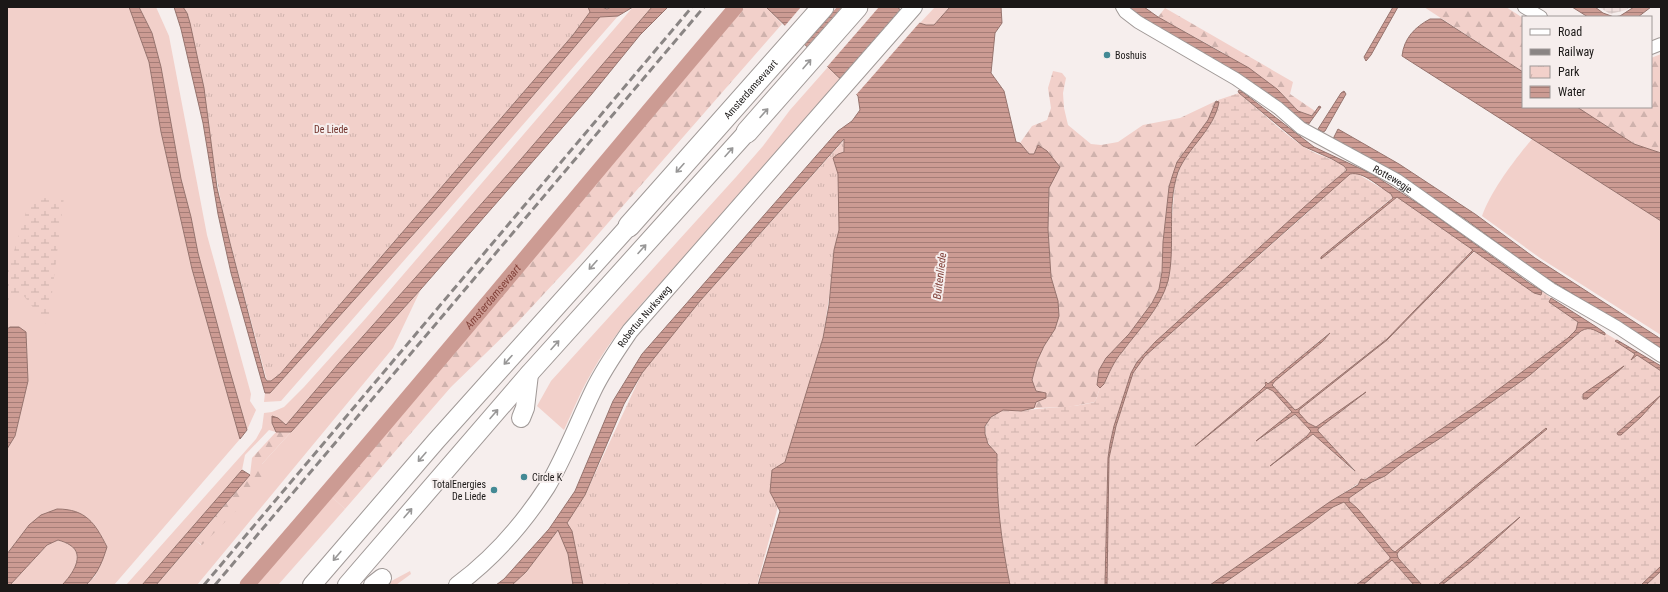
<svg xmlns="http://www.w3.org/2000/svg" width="1668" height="592" font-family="'Roboto Condensed',sans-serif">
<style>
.industrial{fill:url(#industrial-grid)}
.green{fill:#f2d0ca}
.forest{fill:url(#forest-firs)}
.wetland{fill:url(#wetland-marsh)}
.park{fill:url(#park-tufts)}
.water{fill:url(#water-rules);stroke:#97746e}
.pier{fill:#f6eeed}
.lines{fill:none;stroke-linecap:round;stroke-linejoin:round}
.canal{stroke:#cc9b93;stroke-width:15}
.minor-casing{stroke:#a09997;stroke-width:14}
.secondary-casing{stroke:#a09997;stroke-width:18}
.primary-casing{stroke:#a09997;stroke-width:20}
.motorway-casing{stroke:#a09997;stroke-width:23}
.minor{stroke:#fff;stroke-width:12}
.secondary{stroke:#fff;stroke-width:16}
.primary{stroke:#fff;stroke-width:18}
.motorway{stroke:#fff;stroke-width:21}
.rail{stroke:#8a8584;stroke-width:3;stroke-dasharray:8 4;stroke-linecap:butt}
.oneway{stroke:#989797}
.poi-dot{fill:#438994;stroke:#f6eeed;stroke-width:1.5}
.labels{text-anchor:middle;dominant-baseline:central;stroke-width:4;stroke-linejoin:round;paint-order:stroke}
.poi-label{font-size:10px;fill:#1b1817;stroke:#f6eeed;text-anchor:start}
.street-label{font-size:10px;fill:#1b1817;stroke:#f6eeed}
.park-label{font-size:10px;fill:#71322b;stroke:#f6eeed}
.water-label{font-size:11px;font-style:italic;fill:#824139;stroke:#f6eeed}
</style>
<defs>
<pattern id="industrial-grid" width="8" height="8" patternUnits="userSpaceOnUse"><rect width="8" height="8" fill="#efdedc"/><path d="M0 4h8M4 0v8" fill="none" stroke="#ccbebc"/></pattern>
<pattern id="forest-firs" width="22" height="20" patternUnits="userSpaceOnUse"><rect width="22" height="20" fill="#f2d0ca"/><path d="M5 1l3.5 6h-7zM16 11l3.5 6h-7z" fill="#cfb2ad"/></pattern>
<pattern id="wetland-marsh" width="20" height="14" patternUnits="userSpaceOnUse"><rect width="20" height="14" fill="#f2d0ca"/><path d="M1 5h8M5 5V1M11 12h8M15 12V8" fill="none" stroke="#cfb2ad"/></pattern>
<pattern id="park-tufts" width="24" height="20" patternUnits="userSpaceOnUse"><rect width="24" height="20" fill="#f2d0ca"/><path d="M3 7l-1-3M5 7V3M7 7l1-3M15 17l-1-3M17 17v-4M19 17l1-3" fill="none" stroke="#cfb2ad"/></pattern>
<pattern id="water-rules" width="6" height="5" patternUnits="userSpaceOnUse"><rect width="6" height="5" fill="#cc9b93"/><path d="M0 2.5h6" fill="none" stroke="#a57d77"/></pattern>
</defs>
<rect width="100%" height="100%" fill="#f6eeed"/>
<!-- industrial -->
<polygon class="industrial" points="1599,7 1630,7 1626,10 1610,14"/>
<!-- green -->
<g class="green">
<polygon points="7,7 129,7 149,62 161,132 192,269 240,439 114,585 86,585 95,576 107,547 29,525 7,554 7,449 15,436 28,381 26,332 10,327 7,329"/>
<polygon points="139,7 156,7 169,36 207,235 251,394 250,401 256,410 247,430 229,368 198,253 191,217 181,179 161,67 152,33"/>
<polygon points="633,7 652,7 509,173 339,363 286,425 278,418 272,423 276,432 269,430 245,455 242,470 142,585 126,585 256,439 262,428 264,413 272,412 284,407 304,387 366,318"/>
<polygon points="935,7 950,7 934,25 926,25 920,23"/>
<polygon points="600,16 618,16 281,401 264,402 265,393 270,393 437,208"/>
<path d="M828 67 840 79 661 283C635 309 610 340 592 372 581 390 573 411 564 430L537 406 551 381 736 177 763 146 790 110Z"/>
<path d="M1532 139 1661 221V335L1540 258 1482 216C1490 192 1515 159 1532 139Z"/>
<polygon points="421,289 393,348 197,585 156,585 195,540 201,545 262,464"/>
<polygon points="332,497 345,509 278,585 256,585"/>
<polygon points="559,529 568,554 573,585 512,585 526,572"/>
<path d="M58 540C62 542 67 543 70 545 86 555 72 575 62 585H10L47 545Z"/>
<polygon points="410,571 411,574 396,585 384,585"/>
</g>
<!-- forest -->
<g class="forest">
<polygon points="745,7 766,7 782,24 580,255 516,324 451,387 345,509 332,497"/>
<polygon points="1424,7 1506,7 1523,18 1523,72"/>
<polygon points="1165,8 1293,82 1290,94 1315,111 1312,116 1298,111 1277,89 1222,52 1158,17"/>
<polygon points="1661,54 1661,153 1634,144 1577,107 1651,107 1651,58"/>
<polygon points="1053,71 1062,73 1066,78 1063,93 1064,108 1068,125 1091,144 1101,145 1118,142 1143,125 1180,118 1216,101 1208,120 1177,162 1172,177 1169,187 1163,242 1162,272 1159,289 1152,303 1129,334 1106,358 1099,370 1098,385 1100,388 1095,402 1068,407 1034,408 1036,402 1046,393 1036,391 1032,380 1037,361 1044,346 1055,329 1058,301 1051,277 1048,229 1049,188 1060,167 1038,145 1034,154 1029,154 1020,143 1032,126 1047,120 1051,108 1048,88"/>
<polygon points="276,432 291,432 262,464 267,480 202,545 195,540 250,475 252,458"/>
</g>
<!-- wetland -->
<g class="wetland">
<path d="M1239 93C1262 112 1288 139 1315 153 1325 158 1340 160 1347 170L1323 190 1155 342 1137 362 1131 373 1114 426 1110 444 1108 458 1105 585H1010C1001 541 996 498 997 454 994 451 991 448 989 444 980 431 988 414 1003 410 1008 408 1015 412 1021 411 1046 407 1071 408 1095 402L1100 388 1104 384 1115 361 1155 309 1170 267 1172 217 1175 183 1178 174 1182 163 1214 117 1218 100Z"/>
<polygon points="1356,173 1391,194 1393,197 1321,257 1321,258 1397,197 1473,250 1387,339 1298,409 1295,410 1272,385 1275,381 1322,342 1329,333 1268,384 1265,383 1266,385 1260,391 1195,446 1267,388 1270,388 1292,412 1257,441 1295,414 1311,431 1307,436 1271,466 1313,434 1354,471 1354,469 1318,431 1318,429 1365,393 1316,427 1308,423 1298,413 1299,410 1387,340 1475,251 1534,293 1541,295 1542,291 1551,298 1549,302 1578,322 1576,330 1568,338 1510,382 1436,434 1331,501 1210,585 1107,585 1109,458 1116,426 1133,373 1145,356 1306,214 1344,178 1350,174"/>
<polygon points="64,197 48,326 23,295 7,302 7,274 30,199"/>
<path d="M1585 328H1592L1603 335 1605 333 1617 340 1616 341C1631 351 1645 360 1661 371V566L1641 585H1442L1472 561 1519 517 1438 585H1422L1398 558 1397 554 1399 551 1547 429 1540 432 1511 458 1395 552 1383 540 1358 509 1349 501V498L1372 482 1385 476 1404 461 1439 439 1510 389 1530 375Z"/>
<polygon points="1344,502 1390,557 1390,559 1356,585 1221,585 1310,524 1333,507"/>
<polygon points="1392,560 1414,585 1363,585"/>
<polygon points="1661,571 1661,585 1646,585"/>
</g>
<!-- park -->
<g class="park">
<polygon points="183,7 620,7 602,8 590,12 573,35 280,374 271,381 267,381 224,219 187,13"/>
<polygon points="845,139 839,230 823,338 757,585 583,585 567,523 585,495 642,373 700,301"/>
</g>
<!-- water -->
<g class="water">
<polygon points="129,7 139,7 152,33 161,67 181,179 191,217 198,253 229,368 247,430 240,439 192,269 161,132 149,62"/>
<polygon points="174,7 183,7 187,13 190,23 204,88 217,188 230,243 265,378 267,381 271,381 280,374 573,35 590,12 588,7 602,7 607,9 611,7 633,7 618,16 600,17 437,208 270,393 265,393 231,273 218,214 203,123 181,29"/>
<polygon points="652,7 668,7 640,35 591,95 421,289 291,432 276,432 272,423 272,416 278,418 286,425 339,363 509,173"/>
<path d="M766 7H897L916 22 926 25H934L950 7H1001L1002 23 995 33 991 73 1004 91 1016 142 1020 143 1029 154H1034L1038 145 1047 151 1060 167 1049 188 1048 229 1051 277 1058 301 1059 316 1055 329 1044 346 1037 361 1032 380 1036 391 1046 393V398L1036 402 1034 408 1021 411 1003 410 991 417 985 426V434L988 444 997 454C996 498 1001 541 1010 585H758L780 511 770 492 772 470 785 462 823 338 829 305 834 250 839 230 838 174 833 158 838 154 844 152V139L700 301 642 373 624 404 585 495 567 523 572 531 583 585H573L568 554 558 530 526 572 512 585H496L504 579 549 529 575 491 613 401 642 354 838 131 852 121 860 110 858 96Z"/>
<polygon points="1127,7 1144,7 1158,17 1249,68 1277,89 1298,111 1312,116 1319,106 1321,107 1308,125 1304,124"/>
<polygon points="1393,7 1398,7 1371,55 1366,61 1364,57"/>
<polygon points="1572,7 1595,7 1603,13 1614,17 1620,16 1634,7 1651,7 1638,17 1588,17"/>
<path d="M1430 19H1441L1523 72V107H1577L1634 144 1661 153V221L1402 56C1404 38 1415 27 1430 19Z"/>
<path d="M1240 90 1314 147 1372 174 1425 208 1529 283 1542 291 1541 295 1534 293 1474 251 1387 340 1299 410V413L1308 423 1316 427 1366 392 1318 429V431L1355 471 1313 434 1270 466 1307 436 1311 431 1295 414 1256 441 1292 412 1273 391 1267 388 1195 446 1260 391 1266 385 1265 383 1266 382 1268 384 1330 333 1322 342 1275 381 1272 385 1295 410 1298 409 1387 339 1473 250 1397 197 1321 259V257L1393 198 1391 194C1379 187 1364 171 1350 174L1145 356 1133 373 1116 426 1109 458 1107 585H1105L1108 458 1110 444 1114 426 1131 373 1137 362 1155 342 1323 190 1347 170 1344 166 1332 159 1303 146 1239 93 1238 91Z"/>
<polygon points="1344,91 1346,94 1325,131 1323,132 1318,129 1341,93"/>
<path d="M1216 101 1219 102C1214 130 1188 147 1178 172 1166 207 1176 246 1168 281 1160 309 1139 329 1122 352 1114 361 1109 373 1104 384L1100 388 1097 385 1099 370 1106 358 1129 334 1152 303 1159 289 1162 272 1163 242 1169 187 1172 177 1177 162 1208 120Z"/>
<polygon points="1338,129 1399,164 1475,214 1535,258 1661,339 1661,348 1537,272 1465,219 1407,181 1333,139"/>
<path d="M1551 298 1598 328 1605 333V335C1596 332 1591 325 1581 331L1530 375 1439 439 1404 461 1385 476 1372 482 1349 498V501L1358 509 1392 550 1395 552 1546 428 1547 429 1399 551 1397 554 1398 558 1422 585H1414L1392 560 1363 585H1356L1390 559V557L1344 502 1333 507 1310 524 1221 585H1210L1331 501 1358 485 1361 479 1365 480 1476 406 1568 338 1576 330 1578 322 1549 302Z"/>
<polygon points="10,327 19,327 26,332 28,381 15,436 7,449 7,329"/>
<polygon points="1617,340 1661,366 1661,371 1637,355 1631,360 1635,354 1615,341"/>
<polygon points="1624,366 1587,399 1583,399 1583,394"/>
<polygon points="1661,395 1641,417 1621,435 1618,435 1617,433"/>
<polygon points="242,470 250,475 156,585 142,585"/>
<path d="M57 509C86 509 95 523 107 547 102 563 98 573 86 585H62C72 575 86 555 70 545 67 543 62 541 58 540L47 545 10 585H7V554L29 525 41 515Z"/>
<polygon points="1520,517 1472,561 1442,585 1438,585"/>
<polygon points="1661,566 1661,571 1646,585 1641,585"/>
</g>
<!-- pier -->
<g class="pier">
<polygon points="801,7 837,7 803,46 783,28"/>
<polygon points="842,7 879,7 826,68 805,49"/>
<polygon points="902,8 917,20 921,21 855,96 839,80"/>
</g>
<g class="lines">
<!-- canal -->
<path class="canal" id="s1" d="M247 585C413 395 573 199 736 7"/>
<!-- minor casing -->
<g class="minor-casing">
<g id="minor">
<path id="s2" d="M1122 7 1125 12 1138 22 1236 79 1278 108 1301 128 1397 180 1551 289 1617 327 1661 356"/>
<polyline points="1524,7 1541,17"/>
<polyline points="1651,48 1661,44"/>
</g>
</g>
<!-- secondary casing -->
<g class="secondary-casing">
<g id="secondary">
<path id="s3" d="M457 585C492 559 523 524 547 487 565 457 578 422 593 391 603 370 617 350 630 331L914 7"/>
</g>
</g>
<!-- primary casing -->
<g class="primary-casing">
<g id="primary">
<polyline points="521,418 525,408 529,374"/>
<polyline points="312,585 436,441 629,226"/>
<polyline points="347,585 529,374 747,132"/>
<polyline points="373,585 382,578"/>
</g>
</g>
<!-- motorway casing -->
<g class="motorway-casing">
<g id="motorway">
<polyline points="747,132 857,7"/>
<path id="s4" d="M629 226 823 7"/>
</g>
</g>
<!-- minor -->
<use href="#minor" class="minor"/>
<!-- secondary -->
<use href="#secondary" class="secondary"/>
<!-- primary -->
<use href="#primary" class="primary"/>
<!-- motorway -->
<use href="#motorway" class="motorway"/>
<!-- rail -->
<g class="rail">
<polyline points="204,585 692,7"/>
<polyline points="215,585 704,7"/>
</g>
</g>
<!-- one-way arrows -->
<defs><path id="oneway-shaft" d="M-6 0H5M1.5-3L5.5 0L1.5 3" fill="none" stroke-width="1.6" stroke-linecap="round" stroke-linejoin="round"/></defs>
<g class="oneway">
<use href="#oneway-shaft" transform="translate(807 64) rotate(-49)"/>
<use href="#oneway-shaft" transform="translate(764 113) rotate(-48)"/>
<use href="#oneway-shaft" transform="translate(729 152) rotate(-48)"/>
<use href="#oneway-shaft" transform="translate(680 168) rotate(132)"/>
<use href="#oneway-shaft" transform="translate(642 249) rotate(-48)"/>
<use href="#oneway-shaft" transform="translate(593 265) rotate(132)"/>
<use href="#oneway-shaft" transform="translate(555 345) rotate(-48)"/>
<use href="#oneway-shaft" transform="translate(508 360) rotate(132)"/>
<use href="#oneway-shaft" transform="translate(494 414) rotate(-49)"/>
<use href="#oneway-shaft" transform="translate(422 457) rotate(131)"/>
<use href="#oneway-shaft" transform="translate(408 513) rotate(-49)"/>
<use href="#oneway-shaft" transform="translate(337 556) rotate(130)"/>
</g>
<!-- markers -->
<g class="poi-dot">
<circle cx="1107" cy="55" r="4"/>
<circle cx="524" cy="477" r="4"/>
<circle cx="494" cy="490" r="4"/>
</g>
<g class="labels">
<!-- poi labels -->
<g class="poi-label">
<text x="1115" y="55">Boshuis</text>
<text x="532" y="477">Circle K</text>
<text x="486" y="484" text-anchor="end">TotalEnergies<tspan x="486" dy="12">De Liede</tspan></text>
</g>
<!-- street labels -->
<g class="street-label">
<text stroke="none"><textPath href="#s4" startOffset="183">Amsterdamsevaart</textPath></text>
<text stroke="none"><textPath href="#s2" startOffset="322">Rottewegje</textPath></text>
<text stroke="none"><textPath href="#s3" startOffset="331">Robertus Nurksweg</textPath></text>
</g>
<!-- park labels -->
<g class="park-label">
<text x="331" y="129">De Liede</text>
</g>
<!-- water labels -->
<g class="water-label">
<text transform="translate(940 276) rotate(-83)">Buitenliede</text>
<text stroke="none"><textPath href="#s1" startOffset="379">Amsterdamsevaart</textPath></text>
</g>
</g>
<!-- border -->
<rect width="1668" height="592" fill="none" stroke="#1b1817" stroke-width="16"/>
<!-- legend -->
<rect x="1522" y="16" width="130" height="92" fill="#f6eeed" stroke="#9e9897"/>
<rect x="1530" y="29" width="20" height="6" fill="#ffffff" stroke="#9e9897"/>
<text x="1558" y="36" font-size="12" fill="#1b1817">Road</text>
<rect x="1530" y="49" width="20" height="6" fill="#8a8584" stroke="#9e9897"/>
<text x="1558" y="56" font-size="12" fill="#1b1817">Railway</text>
<rect x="1530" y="66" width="20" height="12" fill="url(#park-tufts)" stroke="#9e9897"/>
<text x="1558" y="76" font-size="12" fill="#1b1817">Park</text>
<rect x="1530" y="86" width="20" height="12" fill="url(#water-rules)" stroke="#9e9897"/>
<text x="1558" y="96" font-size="12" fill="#1b1817">Water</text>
</svg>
